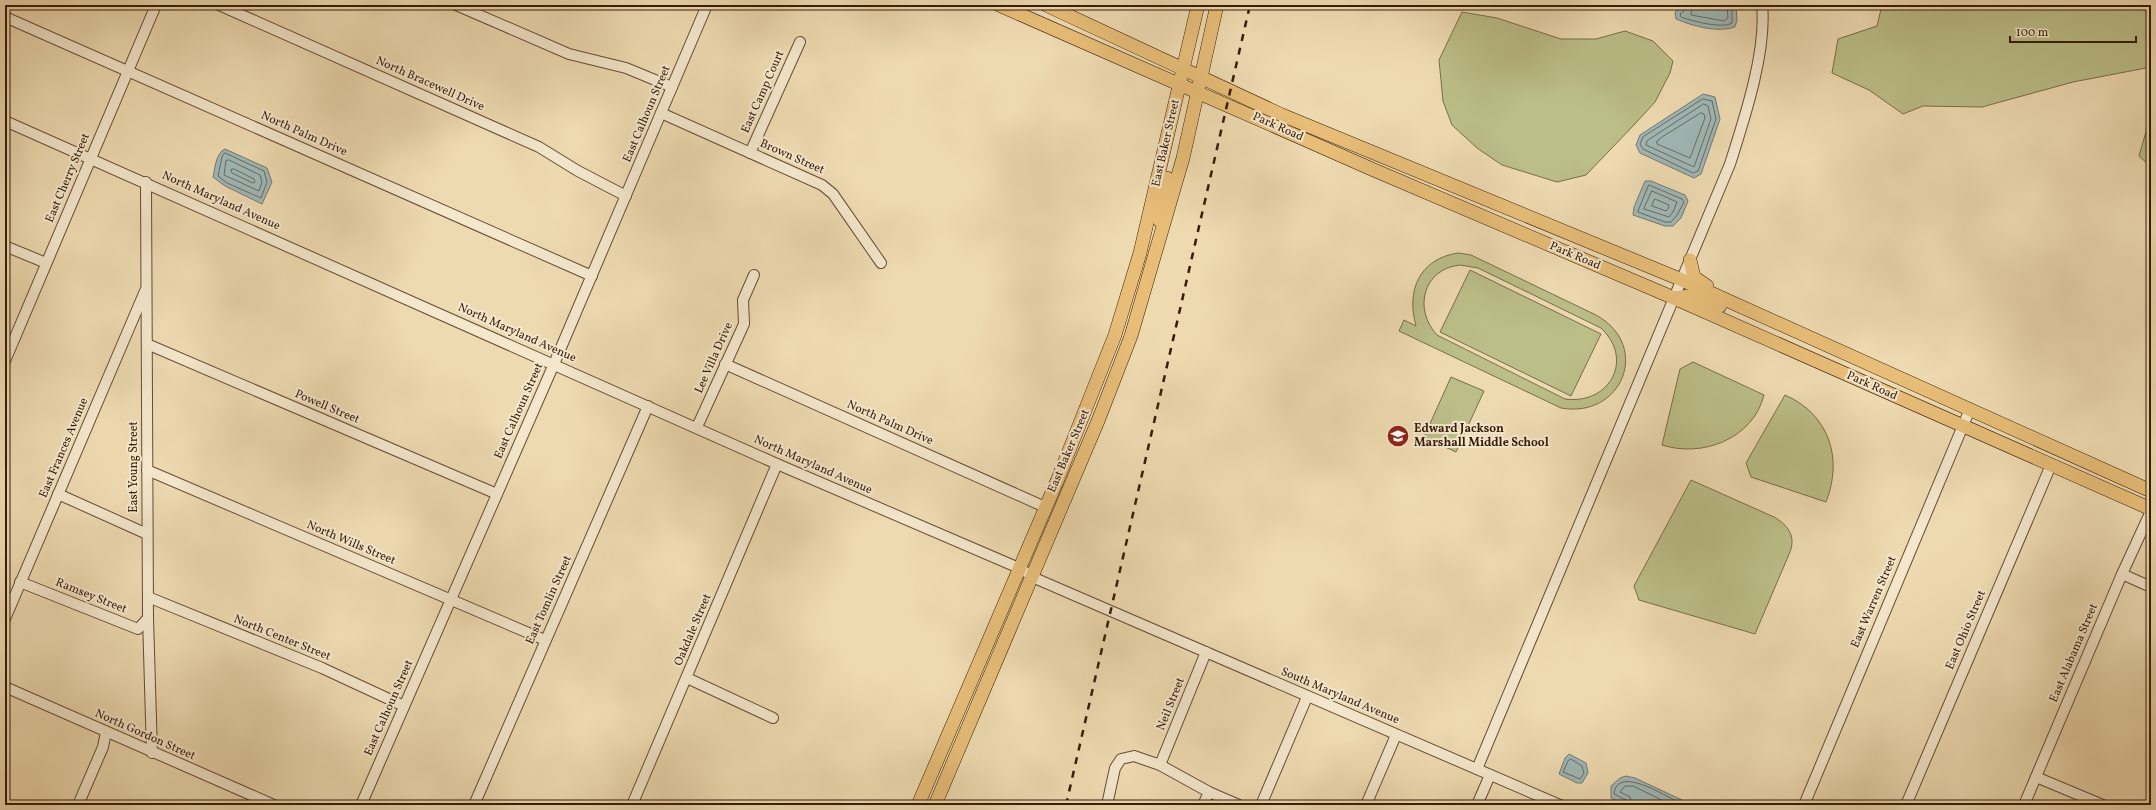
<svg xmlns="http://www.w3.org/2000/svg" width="2156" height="810" font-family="Vollkorn,serif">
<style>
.green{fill:#bbbe89;stroke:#796d49;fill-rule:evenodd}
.water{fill:#9fb8b7;stroke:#757a71}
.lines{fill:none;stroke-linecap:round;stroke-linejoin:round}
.shore{stroke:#6b6a60;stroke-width:1}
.minor-casing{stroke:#654c33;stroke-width:12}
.major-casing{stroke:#371c09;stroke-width:14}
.minor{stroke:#f4e7cc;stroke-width:10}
.major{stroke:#e7bd78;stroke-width:13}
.rail{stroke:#371c09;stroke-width:2.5;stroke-dasharray:7 7;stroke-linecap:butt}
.labels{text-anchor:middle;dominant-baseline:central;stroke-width:4;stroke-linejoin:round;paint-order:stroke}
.street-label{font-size:12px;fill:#371c09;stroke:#f4e7cc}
.poi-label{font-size:12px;font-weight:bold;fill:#371c09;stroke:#f4e7cc;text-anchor:start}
</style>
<rect width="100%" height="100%" fill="#eedab1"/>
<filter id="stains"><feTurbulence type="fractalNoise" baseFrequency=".005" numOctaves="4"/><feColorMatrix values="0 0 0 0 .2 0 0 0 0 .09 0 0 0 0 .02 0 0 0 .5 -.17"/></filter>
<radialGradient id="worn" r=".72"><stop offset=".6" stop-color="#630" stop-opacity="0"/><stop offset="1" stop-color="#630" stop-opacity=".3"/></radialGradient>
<!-- green -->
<g class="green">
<polygon points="1882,5 2151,5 2151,62 2146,68 2073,82 1982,107 1923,106 1903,114 1869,90 1832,73 1838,39 1877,26"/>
<polygon points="1462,12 1497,18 1561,39 1596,39 1625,31 1653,41 1673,61 1670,73 1655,102 1633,126 1586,175 1557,182 1502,165 1477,148 1452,125 1443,101 1439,60"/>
<polygon points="2147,128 2151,128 2151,167 2139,156"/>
<path d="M1458 253 1471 255 1596 315C1652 346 1622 419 1561 408L1399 331 1404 320 1416 326C1406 291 1419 259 1458 253ZM1460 265 1478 268 1601 328C1635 360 1609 405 1565 399L1437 335C1413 309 1423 269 1460 265Z"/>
<polygon points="1470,270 1601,334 1571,396 1440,332"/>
<path d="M1693 362 1764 395C1753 439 1702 458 1662 445L1680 369Z"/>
<polygon points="1451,377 1484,391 1456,452 1424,437"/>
<path d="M1785 395C1830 415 1843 459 1826 502L1751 477 1746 463Z"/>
<path d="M1691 480 1774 517C1788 525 1796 536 1790 552L1755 634 1639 600 1634 586Z"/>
</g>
<!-- water -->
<g class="water">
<path d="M1685 5H1736L1737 20 1735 27C1717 33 1693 26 1676 19L1675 12Z"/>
<polygon points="1703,94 1715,97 1720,119 1701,174 1694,178 1640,153 1636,145 1640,135"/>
<path d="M225 149 267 168 272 182 262 204 225 186 213 177C215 168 216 153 225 149Z"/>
<polygon points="1645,181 1651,181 1685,195 1688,201 1681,218 1673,226 1665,226 1633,215 1634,207"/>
<polygon points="1569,754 1586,763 1588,773 1582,783 1577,783 1559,774 1565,758"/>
<polygon points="1626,776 1635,778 1682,800 1682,805 1627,805 1611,798 1611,786 1620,778"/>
</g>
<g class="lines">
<!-- shore -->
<g class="shore">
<path d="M1687 5 1686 9 1680 14 1681 17C1692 21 1722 29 1732 23V5"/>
<polyline points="1692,5 1691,15 1724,21 1728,18 1727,5"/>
<polygon points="1703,99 1712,101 1716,119 1698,171 1693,173 1643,149 1640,144 1643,137"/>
<polygon points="1704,104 1708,106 1711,119 1694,167 1646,145 1647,141"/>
<polygon points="1701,113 1704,114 1705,118 1690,158 1657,144 1657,141 1662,137"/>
<polygon points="225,153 264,171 267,182 261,198 227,183 218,176 222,157"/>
<polygon points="229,160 260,175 262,182 259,191 224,175 226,161"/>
<polygon points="234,169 254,179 255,182 253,183 232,173 231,170"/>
<polygon points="1649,185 1682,199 1684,202 1677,215 1671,222 1665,222 1638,212"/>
<polygon points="1652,191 1677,202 1673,212 1669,217 1644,209"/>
<polygon points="1655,199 1669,205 1668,209 1666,211 1652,206"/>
<polygon points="1571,759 1582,766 1584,773 1580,779 1563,772 1568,761"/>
<path d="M1627 805 1626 800 1614 794C1617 765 1664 795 1678 802L1679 805"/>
<polyline points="1632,805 1630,797 1620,792 1625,786 1633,786 1672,805"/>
</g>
<!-- minor casing -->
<g class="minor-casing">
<g id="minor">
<polyline points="219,5 539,147 578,171 626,196"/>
<polyline points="456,5 569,54 626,68 672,87"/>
<polyline points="5,17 592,276"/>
<polyline points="661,113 822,185 833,194 881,263"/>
<polyline points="5,121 777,464 1019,568 1039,580 1560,805"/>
<polyline points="750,153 800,42"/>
<polyline points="146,182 148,618 152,753"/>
<polyline points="5,246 46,263"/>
<polyline points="147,344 497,494"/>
<polyline points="5,361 156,5"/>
<polyline points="725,364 1045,507"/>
<polyline points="697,427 744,324 743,300 754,275"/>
<polyline points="147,470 545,640"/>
<polyline points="58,494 147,534"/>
<polyline points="2122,574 2151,587"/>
<polyline points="20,582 138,629 148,618"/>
<polyline points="148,597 322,668 404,706"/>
<polyline points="5,619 145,291"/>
<polyline points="687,678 773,718"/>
<polyline points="5,687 274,805"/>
<polyline points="1160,765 1206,652"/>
<path d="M1477 769 1730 164C1744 120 1767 51 1762 5"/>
<polyline points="2036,777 2103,805"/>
<polyline points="78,805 103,747 106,732"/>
<polyline points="361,805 554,364 707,5"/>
<polyline points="474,805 648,406"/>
<polyline points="632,805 777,464"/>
<polyline points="1107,805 1115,768 1121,759 1134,756 1160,765 1209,792 1239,805"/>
<polyline points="1203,805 1209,792"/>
<polyline points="1261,805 1307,697"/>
<polyline points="1366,805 1396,735"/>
<polyline points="1477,805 1490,775"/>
<polyline points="1804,805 1970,409"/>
<polyline points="1906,805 2051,465"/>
<polyline points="2024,805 2122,574 2151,511"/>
</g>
</g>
<!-- major casing -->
<g class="major-casing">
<g id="major">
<polyline points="999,5 1374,170 1674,298 2151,509"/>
<polyline points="1046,5 1282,115 1682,280 2151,491"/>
<polyline points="1159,220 1167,178"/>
<polyline points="1690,260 1694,277 1707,286"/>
<polyline points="1676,298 1689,296 1720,306"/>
<polyline points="918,805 1057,481 1115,335 1140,253 1198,5"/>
<polyline points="935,805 1098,421 1131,336 1183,158 1217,5"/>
</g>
</g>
<!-- minor -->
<use href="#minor" class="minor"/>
<!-- major -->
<use href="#major" class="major"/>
<!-- rail -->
<polyline class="rail" points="1066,805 1250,5"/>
</g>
<!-- icons -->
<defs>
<g id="school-disc" transform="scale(1.15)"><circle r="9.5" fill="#8f2418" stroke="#f4e7cc"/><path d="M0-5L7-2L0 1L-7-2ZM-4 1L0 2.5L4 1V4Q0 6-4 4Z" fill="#fff"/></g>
</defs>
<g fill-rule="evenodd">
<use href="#school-disc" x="1398" y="436"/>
</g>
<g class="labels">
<!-- street labels -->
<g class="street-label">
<text transform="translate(430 84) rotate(24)">North Bracewell Drive</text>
<text transform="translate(763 92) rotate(-66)">East Camp Court</text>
<text transform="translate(647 114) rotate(-67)">East Calhoun Street</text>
<text transform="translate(1278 127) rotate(24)">Park Road</text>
<text transform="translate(304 134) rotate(24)">North Palm Drive</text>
<text transform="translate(1166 143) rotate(-77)">East Baker Street</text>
<text transform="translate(792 157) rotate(24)">Brown Street</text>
<text transform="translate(68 178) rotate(-67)">East Cherry Street</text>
<text transform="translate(221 201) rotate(24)">North Maryland Avenue</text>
<text transform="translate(1575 256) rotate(23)">Park Road</text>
<text transform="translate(517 333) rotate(24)">North Maryland Avenue</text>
<text transform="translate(714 358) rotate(-66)">Lee Villa Drive</text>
<text transform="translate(1872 386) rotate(24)">Park Road</text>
<text transform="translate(327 407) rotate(23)">Powell Street</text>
<text transform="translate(519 411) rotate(-66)">East Calhoun Street</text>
<text transform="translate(890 423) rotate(24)">North Palm Drive</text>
<text transform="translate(64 448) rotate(-67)">East Frances Avenue</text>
<text transform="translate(1069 451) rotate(-67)">East Baker Street</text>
<text transform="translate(813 465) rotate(24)">North Maryland Avenue</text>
<text transform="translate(134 467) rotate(-90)">East Young Street</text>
<text transform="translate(351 543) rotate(23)">North Wills Street</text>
<text transform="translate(91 596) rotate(22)">Ramsey Street</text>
<text transform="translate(549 600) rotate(-66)">East Tomlin Street</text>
<text transform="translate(1874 602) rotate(-67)">East Warren Street</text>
<text transform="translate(693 630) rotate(-67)">Oakdale Street</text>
<text transform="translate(1966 630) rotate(-67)">East Ohio Street</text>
<text transform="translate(282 638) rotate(22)">North Center Street</text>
<text transform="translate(2074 653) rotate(-67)">East Alabama Street</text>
<text transform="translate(1340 696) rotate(23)">South Maryland Avenue</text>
<text transform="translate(1171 704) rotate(-68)">Neil Street</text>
<text transform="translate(389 708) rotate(-66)">East Calhoun Street</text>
<text transform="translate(145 735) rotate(24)">North Gordon Street</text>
</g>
<!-- poi labels -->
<g class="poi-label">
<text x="1414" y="429">Edward Jackson<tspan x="1414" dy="14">Marshall Middle School</tspan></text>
</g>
</g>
<!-- margin -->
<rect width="2156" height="810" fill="none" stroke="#eedab1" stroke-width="20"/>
<rect x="6" y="6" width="2144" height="798" fill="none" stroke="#371c09" stroke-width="2"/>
<rect x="10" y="10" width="2136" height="790" fill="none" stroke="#371c09"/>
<!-- scale -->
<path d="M2010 36v6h126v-6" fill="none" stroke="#371c09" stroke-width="2"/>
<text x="2016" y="36" font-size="12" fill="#371c09" stroke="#f4e7cc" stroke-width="3" paint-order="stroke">100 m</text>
<rect width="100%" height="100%" filter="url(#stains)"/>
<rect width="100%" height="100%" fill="url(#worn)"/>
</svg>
